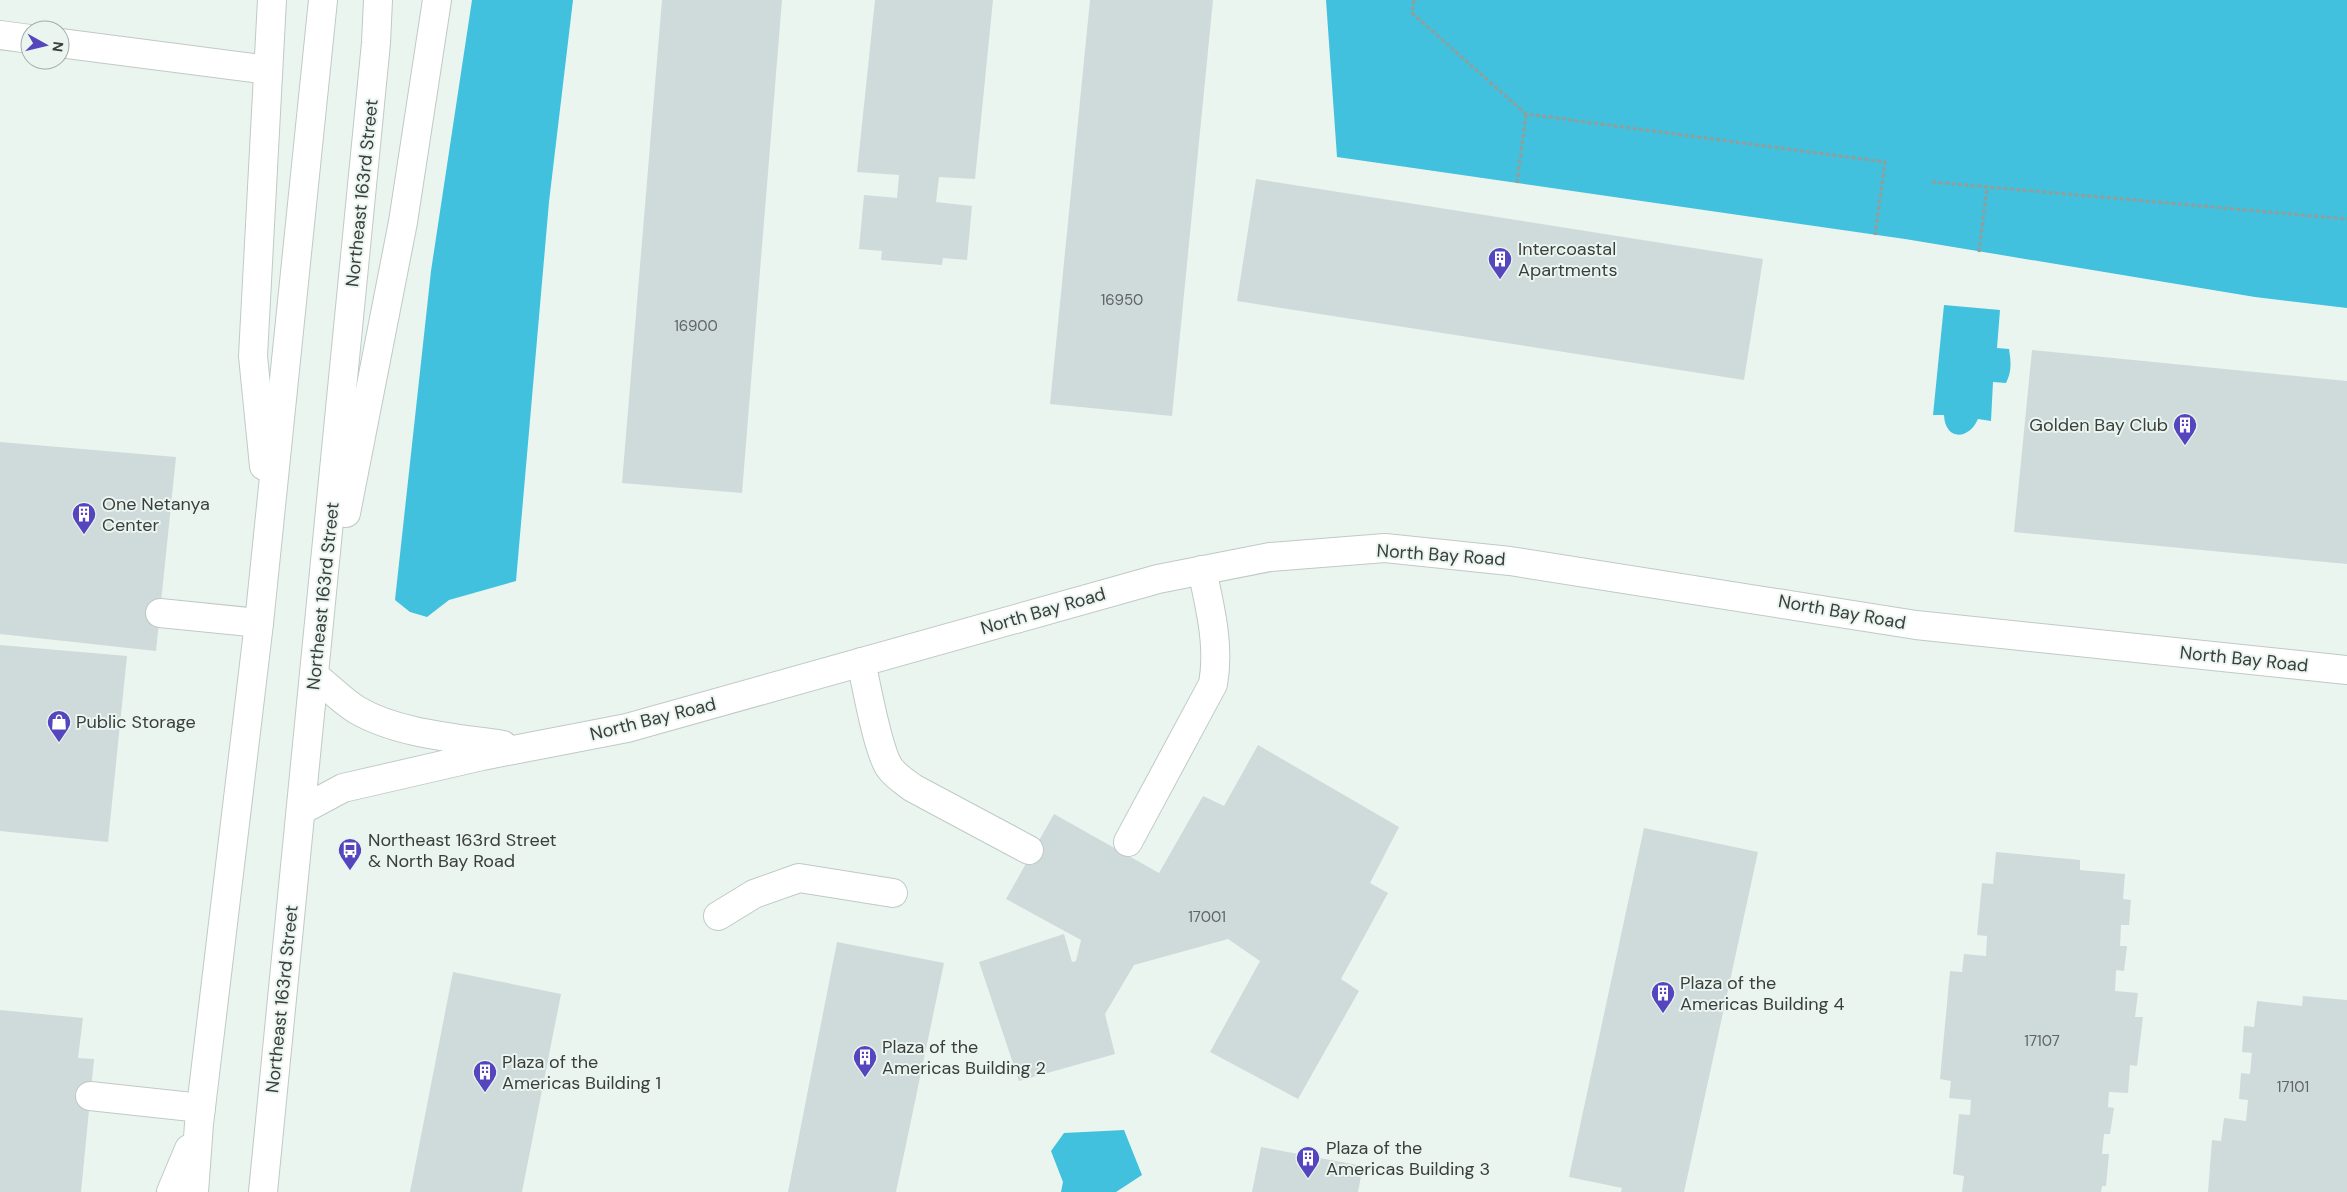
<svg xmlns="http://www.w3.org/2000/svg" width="2347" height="1192" font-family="'DM Sans',sans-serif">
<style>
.water{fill:#41c1de}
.building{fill:#cfdbdb}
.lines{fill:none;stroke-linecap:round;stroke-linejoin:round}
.minor-casing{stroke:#bfcac6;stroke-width:30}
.major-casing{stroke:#bfcac6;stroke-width:30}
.path{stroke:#959d99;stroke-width:3;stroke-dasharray:4 2.5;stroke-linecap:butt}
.minor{stroke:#fff;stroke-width:28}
.major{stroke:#fff;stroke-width:28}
.labels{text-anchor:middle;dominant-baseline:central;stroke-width:4;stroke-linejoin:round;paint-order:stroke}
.number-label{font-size:15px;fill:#5f6564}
.street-label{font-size:18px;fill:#3a3e3c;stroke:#eaf5f0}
.poi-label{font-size:18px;fill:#3a3e3c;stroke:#eaf5f0;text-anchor:start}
</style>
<rect width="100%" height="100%" fill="#eaf5f0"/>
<!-- water -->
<g class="water">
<polygon points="472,0 573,0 549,202 516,581 449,600 427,617 410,612 395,600 431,271"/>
<polygon points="1326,0 2347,0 2347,308 2255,297 1905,239 1337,157"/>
<path d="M1944 305 2000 310 1997 348 2009 349C2011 362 2012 371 2006 383L1993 382 1991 421 1978 419C1969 440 1945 441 1944 415H1933Z"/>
<polygon points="1124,1130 1142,1175 1116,1192 1061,1192 1063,1182 1051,1151 1064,1133"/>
</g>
<!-- building -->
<g class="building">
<polygon points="662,0 782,0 742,493 622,483"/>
<polygon points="875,0 993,0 975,179 939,177 936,202 972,206 967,260 943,258 942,265 881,260 882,251 859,249 864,195 897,198 899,175 857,172"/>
<polygon points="1090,0 1213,0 1172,416 1050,404"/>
<polygon points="1256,179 1763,259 1744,380 1237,301"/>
<polygon points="2032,350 2347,381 2347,564 2014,532"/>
<polygon points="0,442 176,457 156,651 0,634"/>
<polygon points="0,645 127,656 108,842 0,831"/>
<polygon points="1258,745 1399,827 1370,883 1388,893 1341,979 1359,991 1298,1099 1210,1052 1260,961 1228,939 1134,965 1105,1014 1115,1054 1019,1081 979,962 1064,934 1072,962 1076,961 1081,940 1006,899 1054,814 1159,873 1203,796 1224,806"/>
<polygon points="1644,828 1758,852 1684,1192 1621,1192 1622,1188 1569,1177"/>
<polygon points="1996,852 2080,860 2080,870 2125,874 2123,899 2131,900 2129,925 2121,925 2120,946 2127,946 2124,971 2116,970 2115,991 2138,993 2135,1017 2143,1017 2137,1066 2130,1065 2128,1093 2109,1092 2108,1107 2114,1108 2110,1134 2104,1134 2102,1154 2109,1154 2106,1186 2102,1186 2101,1192 1962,1192 1964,1176 1953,1174 1959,1114 1970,1115 1971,1100 1949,1098 1951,1081 1940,1079 1950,971 1962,972 1964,954 1986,956 1987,936 1977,935 1982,883 1993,884"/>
<polygon points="837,942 944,963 896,1192 788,1192"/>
<polygon points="453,972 561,994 522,1192 410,1192"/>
<polygon points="2303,996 2347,1000 2347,1192 2208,1192 2212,1140 2221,1141 2224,1118 2246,1121 2248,1100 2239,1099 2241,1073 2250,1074 2252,1053 2242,1052 2244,1026 2254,1027 2257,1001 2302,1006"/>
<polygon points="0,1010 83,1018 78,1058 94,1059 81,1192 0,1192"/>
<polygon points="1261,1147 1363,1166 1358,1192 1252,1192"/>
</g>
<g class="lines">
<!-- minor casing -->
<g class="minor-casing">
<g id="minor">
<polyline points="0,35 30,39"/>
<polyline points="60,43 268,70"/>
<polyline points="160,613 259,623"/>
<path d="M861 662C867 687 877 748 889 767 895 776 905 782 913 788L1029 850"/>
<path d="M315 676C329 687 342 701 357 710 398 734 457 738 503 745"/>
<polyline points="302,810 343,788 482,756 627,728 1158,579 1270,557 1385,548 1510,561 1916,625 2347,670"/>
<path d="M1128 842 1213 684C1220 646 1210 607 1202 570"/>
<polyline points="718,916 754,894 799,878 893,893"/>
<polyline points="90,1096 201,1108"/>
</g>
</g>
<!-- major casing -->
<g class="major-casing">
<g id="major">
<polyline points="264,466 253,356 272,0"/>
<polyline points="346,513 403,222 437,0"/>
<polyline points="171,1192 189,1149"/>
<polyline points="194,1192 199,1124 259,623 323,0"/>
<polyline points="263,1192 376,43 378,0"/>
</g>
</g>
<!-- path -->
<g class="path">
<polyline points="1414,0 1412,13 1526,114 1885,162 1875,235"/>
<polyline points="1932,182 2347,219"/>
<polyline points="1517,183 1526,114"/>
<polyline points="1979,252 1987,187"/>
</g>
<!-- minor -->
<use href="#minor" class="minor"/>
<!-- major -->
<use href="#major" class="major"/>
</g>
<!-- icons -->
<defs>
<g id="building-pin" transform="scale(1.25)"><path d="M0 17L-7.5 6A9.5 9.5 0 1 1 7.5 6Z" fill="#5546be" stroke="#eaf5f0"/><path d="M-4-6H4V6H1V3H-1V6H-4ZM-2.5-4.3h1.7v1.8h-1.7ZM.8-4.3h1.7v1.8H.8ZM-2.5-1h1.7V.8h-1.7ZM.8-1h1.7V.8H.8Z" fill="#fff"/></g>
<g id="shop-pin" transform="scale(1.25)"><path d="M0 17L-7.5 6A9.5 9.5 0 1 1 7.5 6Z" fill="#5546be" stroke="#eaf5f0"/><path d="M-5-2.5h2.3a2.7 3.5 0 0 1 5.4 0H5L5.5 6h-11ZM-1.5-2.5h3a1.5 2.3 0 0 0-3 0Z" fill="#fff"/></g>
<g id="bus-pin" transform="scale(1.25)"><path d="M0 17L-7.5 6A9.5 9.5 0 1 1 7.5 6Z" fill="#5546be" stroke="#eaf5f0"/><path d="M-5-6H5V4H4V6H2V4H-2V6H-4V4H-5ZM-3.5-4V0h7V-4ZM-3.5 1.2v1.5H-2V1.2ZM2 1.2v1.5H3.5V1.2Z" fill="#fff"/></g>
</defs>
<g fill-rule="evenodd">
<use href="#building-pin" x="1500" y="259"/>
<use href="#building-pin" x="2185" y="425"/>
<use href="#building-pin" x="84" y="514"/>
<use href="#shop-pin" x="59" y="722"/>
<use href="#bus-pin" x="350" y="850"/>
<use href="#building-pin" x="1663" y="993"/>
<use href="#building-pin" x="865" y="1057"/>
<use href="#building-pin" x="485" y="1072"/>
<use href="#building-pin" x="1308" y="1158"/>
</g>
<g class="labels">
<!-- number labels -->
<g class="number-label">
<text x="1122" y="300">16950</text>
<text x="696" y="326">16900</text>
<text x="1207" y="917">17001</text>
<text x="2042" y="1041">17107</text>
<text x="2293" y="1087">17101</text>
</g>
<!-- street labels -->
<g class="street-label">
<text transform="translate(362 193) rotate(-84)">Northeast 163rd Street</text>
<text transform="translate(1441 555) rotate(4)">North Bay Road</text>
<text transform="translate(323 596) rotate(-84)">Northeast 163rd Street</text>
<text transform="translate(1043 611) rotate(-16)">North Bay Road</text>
<text transform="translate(1842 612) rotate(10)">North Bay Road</text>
<text transform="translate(2244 659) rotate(6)">North Bay Road</text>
<text transform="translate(653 719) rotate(-14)">North Bay Road</text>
<text transform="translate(282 999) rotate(-84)">Northeast 163rd Street</text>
</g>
<!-- poi labels -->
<g class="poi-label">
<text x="1518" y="249">Intercoastal<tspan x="1518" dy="21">Apartments</tspan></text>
<text x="2168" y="425" text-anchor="end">Golden Bay Club</text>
<text x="102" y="504">One Netanya<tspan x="102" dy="21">Center</tspan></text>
<text x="76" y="722">Public Storage</text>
<text x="368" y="840">Northeast 163rd Street<tspan x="368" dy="21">&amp; North Bay Road</tspan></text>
<text x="1680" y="983">Plaza of the<tspan x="1680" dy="21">Americas Building 4</tspan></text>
<text x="882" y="1047">Plaza of the<tspan x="882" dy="21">Americas Building 2</tspan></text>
<text x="502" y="1062">Plaza of the<tspan x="502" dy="21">Americas Building 1</tspan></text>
<text x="1326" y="1148">Plaza of the<tspan x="1326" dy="21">Americas Building 3</tspan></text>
</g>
</g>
<!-- north arrow -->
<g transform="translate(45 45) rotate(98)"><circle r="24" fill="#eaf5f0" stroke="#a4aca8"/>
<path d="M0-4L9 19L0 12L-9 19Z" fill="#5546be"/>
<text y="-8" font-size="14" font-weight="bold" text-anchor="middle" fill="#3a3e3c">N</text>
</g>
</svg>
